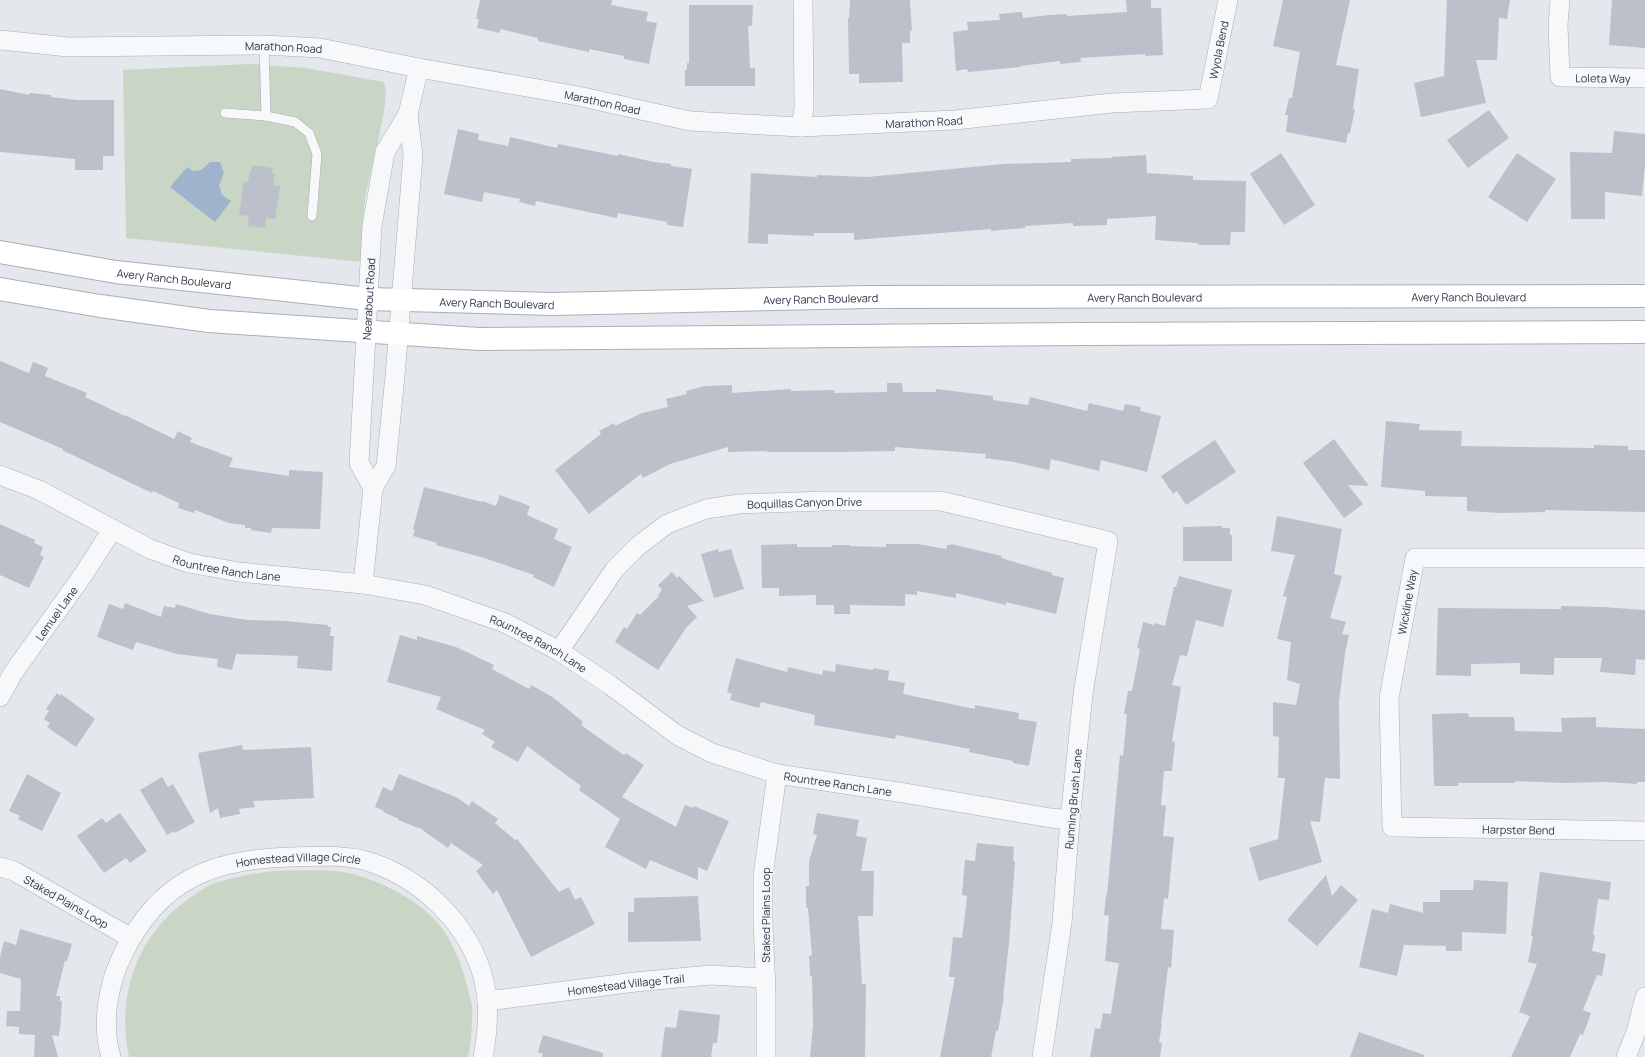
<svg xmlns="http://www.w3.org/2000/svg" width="1645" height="1057" font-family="Manrope,sans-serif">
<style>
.green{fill:#c9d6c5}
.water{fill:#9fb4cc}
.building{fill:#bbc0ca}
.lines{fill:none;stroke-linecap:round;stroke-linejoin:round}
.service-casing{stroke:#a9aeb7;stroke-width:10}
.minor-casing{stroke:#a9aeb7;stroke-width:20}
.secondary-casing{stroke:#a9aeb7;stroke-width:24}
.service{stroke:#f7f8fa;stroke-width:9}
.minor{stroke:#f7f8fa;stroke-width:19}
.secondary{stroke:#fff;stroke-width:22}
.labels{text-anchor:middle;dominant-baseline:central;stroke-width:4;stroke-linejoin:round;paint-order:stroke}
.street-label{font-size:11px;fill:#2b3445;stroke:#f4f6f9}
</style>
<rect width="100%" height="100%" fill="#e4e7ec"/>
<!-- green -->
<g class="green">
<path d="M249 64 306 68 384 82C392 101 368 175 365 200 362 220 362 241 361 262L126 238 123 70Z"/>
<path d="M272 871C294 871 321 869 342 872 371 876 418 899 437 922 452 940 460 960 466 982 468 990 470 998 472 1006 473 1014 471 1049 468 1057H129C117 999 134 944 179 906 189 898 203 888 215 883 234 877 253 874 272 871Z"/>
</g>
<!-- water -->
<polygon class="water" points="210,162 220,162 224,173 219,185 222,195 231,201 215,222 170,187 187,167 193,171 201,170"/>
<!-- building -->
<g class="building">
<polygon points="480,0 612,0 611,5 648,12 646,21 657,23 649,64 624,59 624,56 589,49 589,52 538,41 538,38 500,29 500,33 477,28 479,19 476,19"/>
<polygon points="850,0 910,0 912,30 910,32 910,43 902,43 903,82 859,83 859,74 849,74 848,18 849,18"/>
<polygon points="1126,0 1151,0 1151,8 1161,8 1163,55 1145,56 1145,54 1080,58 1081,62 1060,64 1060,61 1020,66 1021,67 968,72 967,69 956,71 953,32 968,30 967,22 1000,20 999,14 1022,12 1023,18 1049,15 1067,14 1067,16 1127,12"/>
<polygon points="1283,0 1350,0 1336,65 1359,69 1353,109 1355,109 1350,133 1348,133 1346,143 1286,132 1288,115 1285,115 1289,98 1292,98 1300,52 1273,46"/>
<polygon points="1447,0 1510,0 1507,19 1499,18 1497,60 1476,60 1486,103 1421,117 1414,83 1444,76"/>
<polygon points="1612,0 1645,0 1645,48 1609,45"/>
<polygon points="689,5 753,5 752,26 748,26 750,68 755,68 755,86 685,86 685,70 687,70 687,63 689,63"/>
<polygon points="0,89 29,95 30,93 51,95 51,97 77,100 114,100 114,156 103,156 103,170 75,170 75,159 0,152"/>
<polygon points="1489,110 1509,138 1468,168 1447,140"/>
<polygon points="458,129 479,134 478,140 508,146 510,137 557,148 558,144 618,156 618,154 654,162 671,164 671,166 692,169 683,227 667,225 667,222 618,213 617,218 536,201 535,206 519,202 520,199 484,192 482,202 444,194"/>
<polygon points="1614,131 1645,134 1645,165 1642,196 1605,192 1605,219 1571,219 1570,152 1612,153"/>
<polygon points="1281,153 1315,205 1284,225 1250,174"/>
<polygon points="1517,153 1556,179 1527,222 1488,197"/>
<polygon points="1146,155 1147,173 1193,176 1193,180 1246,181 1245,232 1231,232 1230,245 1198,245 1198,243 1155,240 1156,216 1107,219 1107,225 1073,226 1073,223 1025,226 1025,228 991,231 991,229 854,240 854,233 814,233 814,236 768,234 768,244 748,243 751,173 817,177 817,175 867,177 1004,164 1071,162 1071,159 1112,158 1112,157"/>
<polygon points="252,165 273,168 272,174 275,174 273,185 280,186 275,219 266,218 265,228 247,226 249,216 239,215 244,181 248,182 250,171 251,171"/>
<polygon points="0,361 29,373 33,362 48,368 45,376 87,393 85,397 125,416 125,415 174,439 178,431 192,438 190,442 233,458 229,467 289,476 289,470 323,472 320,529 272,528 271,533 251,530 251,528 245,528 245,525 229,523 195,510 194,513 178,508 179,503 153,491 152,493 62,450 63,449 0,422"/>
<polygon points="887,383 902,383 903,392 936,392 936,389 993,396 993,400 1028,405 1030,397 1087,411 1089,403 1123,411 1125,404 1141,407 1140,411 1161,416 1147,472 1101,460 1099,471 1051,459 1049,470 1014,462 985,458 986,454 895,447 895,451 836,452 767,452 767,451 728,452 728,447 670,464 643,478 641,474 589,514 555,470 601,434 599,431 614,423 615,426 642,413 668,407 666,399 687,394 686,391 705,386 732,385 732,393 791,389 791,391 834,390 834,393 887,392"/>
<polygon points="1386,421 1420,424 1419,430 1462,431 1461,446 1594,448 1594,445 1628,446 1628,450 1645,450 1645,512 1545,510 1545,512 1501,513 1467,511 1467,497 1425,496 1425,491 1381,487"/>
<polygon points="1334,439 1369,486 1348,485 1363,504 1344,518 1303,463"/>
<polygon points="1215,440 1236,472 1186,505 1177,491 1173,494 1161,476"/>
<polygon points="424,487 482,502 482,501 496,506 500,495 530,506 527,515 558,529 554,539 572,547 554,587 533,577 534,575 481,557 436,545 437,543 413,536 415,530 413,529"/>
<polygon points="1277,516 1342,529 1334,574 1342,576 1330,618 1346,622 1342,634 1349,635 1345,653 1339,702 1340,779 1325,778 1320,822 1310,821 1322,862 1259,881 1249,848 1278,839 1285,778 1278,778 1279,737 1273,736 1273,702 1296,705 1300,684 1287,680 1291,642 1277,639 1287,597 1283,596 1295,555 1271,551"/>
<polygon points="0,524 35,540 34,543 43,547 40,555 44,557 29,588 0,575"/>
<polygon points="1222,526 1222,528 1230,528 1230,535 1232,535 1232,561 1183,561 1183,527"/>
<polygon points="797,544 797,547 832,547 832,545 850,545 850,546 886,547 886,544 918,544 946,549 947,545 951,545 951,544 1002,556 1001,558 1052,573 1052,575 1064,578 1056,614 1006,602 1006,605 956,593 956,598 917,591 917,595 905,594 905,606 850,605 850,614 834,614 834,605 816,605 816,595 779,596 779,588 762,588 761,545"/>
<polygon points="718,549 719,552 731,549 744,589 714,598 701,554"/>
<polygon points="672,572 677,578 679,576 704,601 687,606 697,617 686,628 658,670 615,642 624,627 627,629 637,613 640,615 659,596 658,595 662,590 658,585"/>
<polygon points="1179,576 1232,590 1223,627 1196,620 1187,656 1180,655 1172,685 1181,687 1172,741 1175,742 1172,771 1164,771 1161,805 1166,806 1163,836 1174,837 1168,899 1164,898 1161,929 1174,930 1171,968 1168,967 1161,1024 1162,1024 1159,1042 1162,1043 1160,1057 1090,1057 1095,1028 1100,1029 1103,1013 1111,1014 1119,963 1105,961 1109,916 1104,915 1106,895 1107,895 1120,755 1123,756 1127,714 1124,714 1128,691 1132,691 1140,649 1137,648 1143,622 1154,625 1155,623 1165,626 1174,587 1176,587"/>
<polygon points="125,603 161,617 164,606 175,608 176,604 210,614 247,620 284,621 328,625 328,627 331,627 330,636 334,636 332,671 297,668 298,656 236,654 232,670 217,667 218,659 177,654 136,642 133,650 97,637 109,604 123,609"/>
<polygon points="1561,606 1603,607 1645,610 1645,660 1636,659 1635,675 1600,672 1602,658 1554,658 1554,675 1520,674 1520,663 1471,664 1471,676 1436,675 1438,608 1561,609"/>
<polygon points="400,635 417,640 417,636 456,647 494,665 492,669 529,689 531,685 554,698 583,722 581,725 599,738 624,755 626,753 644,765 622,797 636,805 676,827 685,805 693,808 694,806 729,821 707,871 698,867 698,880 650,860 646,869 605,847 620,819 579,790 581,786 527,746 518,762 491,747 495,742 482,734 485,730 436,709 441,697 387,682"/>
<polygon points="736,658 787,672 788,667 822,675 823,670 835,672 836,664 873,670 873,668 889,671 888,680 905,683 903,694 975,709 975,705 1019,713 1018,719 1037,722 1029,766 1013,763 1013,761 969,752 970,749 896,735 895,739 814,725 815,715 761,702 759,708 730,700 732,694 727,692"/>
<polygon points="57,693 60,696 61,694 95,719 76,747 47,727 50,723 44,719 49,711 46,709"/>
<polygon points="1468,713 1469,717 1514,717 1515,731 1562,732 1561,718 1596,717 1596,727 1645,729 1645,782 1637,782 1637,784 1606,782 1563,783 1515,781 1515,783 1458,783 1458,786 1434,786 1432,714"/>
<polygon points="242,745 243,750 311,747 314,798 253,801 255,807 239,809 240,814 220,818 218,808 210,813 198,753"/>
<polygon points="27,774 61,793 42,831 18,819 20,816 9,811"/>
<polygon points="399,774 456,797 469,806 472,801 498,819 495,823 515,840 517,839 559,892 569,887 575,900 581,897 595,924 531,957 497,890 493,894 476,871 483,865 451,843 448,848 421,829 398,820 399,819 383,812 384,811 375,807 383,787 392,791"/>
<polygon points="162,777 168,787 173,784 195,822 175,833 174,831 167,835 140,790"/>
<polygon points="120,813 147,851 130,863 126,858 104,873 77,836 102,818 106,823"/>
<polygon points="817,813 859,820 856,836 867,838 861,871 874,871 873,916 858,916 862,984 866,984 865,1057 810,1057 813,1026 812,976 810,976 809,956 812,955 808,908 806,907 806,886 809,886 809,861 817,835 813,834"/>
<polygon points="977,843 1014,847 1013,861 1015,861 1009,943 1003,997 1004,997 998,1031 996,1031 991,1057 940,1057 955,977 949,977 953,937 962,938 965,915 967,896 962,895 965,860 975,861"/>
<polygon points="1540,872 1611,882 1609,900 1598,899 1593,935 1595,935 1592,951 1606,954 1602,976 1597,975 1583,1010 1591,1013 1583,1035 1580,1034 1570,1057 1511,1057 1530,1016 1519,1012 1537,964 1528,962 1533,936 1531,936"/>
<polygon points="1326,875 1332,896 1341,885 1358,900 1317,946 1287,920"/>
<polygon points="1474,880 1508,882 1506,934 1462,932 1462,951 1446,951 1446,946 1404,945 1397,976 1359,967 1372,909 1388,913 1390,904 1423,913 1423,902 1440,902 1440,890 1473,890"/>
<polygon points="698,896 701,941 628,942 628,912 634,912 634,898"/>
<polygon points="20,929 72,944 67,961 65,961 56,996 60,996 60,1001 62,1001 60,1031 59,1031 59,1036 52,1035 58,1057 34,1057 35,1035 19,1034 19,1027 6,1026 7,1011 20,1011 21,979 0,973 0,957 4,941 16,945"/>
<polygon points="679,1010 720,1015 717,1043 713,1043 711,1057 661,1057 665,1027 676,1028"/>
<polygon points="1359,1032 1424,1055 1424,1057 1350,1057"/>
<polygon points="543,1035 603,1053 603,1057 542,1057 543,1054 538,1052"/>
</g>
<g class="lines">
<!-- service casing -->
<g class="service-casing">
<g id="service">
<polyline points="264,45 266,116"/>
<polyline points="225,113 266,116 295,122 309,133 317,154 312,216"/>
</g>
</g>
<!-- minor casing -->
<g class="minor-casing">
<g id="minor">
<path id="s1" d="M1560 0 1558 25 1560 77 1645 78"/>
<path id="s2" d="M0 40 68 47 264 45 320 48 419 68 578 96 690 121 801 127 955 120 1112 103 1208 99 1228 0"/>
<polyline points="801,127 804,108 803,0"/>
<path id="s3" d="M0 475 39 490 150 549 189 563 239 572 363 584 425 595 505 623 559 651 610 685 677 735 712 753 777 774 904 793 1051 818 1070 820"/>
<path id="s4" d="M373 488 359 463 372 226 385 152 408 114 419 68"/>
<path id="s5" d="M1645 558H1415L1389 698 1392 827 1645 831"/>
<polyline points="363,584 373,488 386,466 395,376 413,156 408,114"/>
<path id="s6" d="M559 651 615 569 638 546 667 524 706 509 739 504 823 501H941L1108 541 1083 694 1070 820 1062 923 1042 1057"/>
<path id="s7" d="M0 697 13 673 83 575 112 530"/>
<path id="s8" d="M0 867 14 871 131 938"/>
<path id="s9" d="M487 1001 635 982 710 975 766 978"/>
<path id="s10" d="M111 1057C101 1024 108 984 123 954 159 880 212 859 290 857 317 856 348 854 373 863 424 881 469 925 483 977 490 1003 488 1031 483 1057"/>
<polyline points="766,1057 766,993 763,922 763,876 777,774"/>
<polyline points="1626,1057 1636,1032 1645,997"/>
</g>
</g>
<!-- secondary casing -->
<g class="secondary-casing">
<g id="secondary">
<path id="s11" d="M0 252 116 272 368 299 552 304 868 297 1645 296"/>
<polyline points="0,289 100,306 209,321 479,339 1084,334 1645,332"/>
</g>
</g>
<!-- service -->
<use href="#service" class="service"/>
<!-- minor -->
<use href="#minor" class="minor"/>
<!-- secondary -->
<use href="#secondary" class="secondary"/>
</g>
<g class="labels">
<!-- street labels -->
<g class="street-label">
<text stroke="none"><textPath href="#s2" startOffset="284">Marathon Road</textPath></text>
<text stroke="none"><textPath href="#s2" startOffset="1267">Wyola Bend</textPath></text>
<text stroke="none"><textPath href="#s1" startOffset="120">Loleta Way</textPath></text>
<text stroke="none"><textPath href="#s2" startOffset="608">Marathon Road</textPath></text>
<text stroke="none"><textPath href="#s2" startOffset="932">Marathon Road</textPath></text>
<text stroke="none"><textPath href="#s11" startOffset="176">Avery Ranch Boulevard</textPath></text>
<text stroke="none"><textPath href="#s11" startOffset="1148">Avery Ranch Boulevard</textPath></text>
<text stroke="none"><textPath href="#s11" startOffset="1472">Avery Ranch Boulevard</textPath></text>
<text stroke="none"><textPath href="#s11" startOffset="824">Avery Ranch Boulevard</textPath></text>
<text stroke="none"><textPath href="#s4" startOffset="193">Nearabout Road</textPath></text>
<text stroke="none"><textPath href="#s11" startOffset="500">Avery Ranch Boulevard</textPath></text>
<text stroke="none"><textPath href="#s6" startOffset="309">Boquillas Canyon Drive</textPath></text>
<text stroke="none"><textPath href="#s3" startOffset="247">Rountree Ranch Lane</textPath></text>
<text transform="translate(1407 602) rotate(-80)">Wickline Way</text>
<text stroke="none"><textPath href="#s7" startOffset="101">Lemuel Lane</textPath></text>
<text stroke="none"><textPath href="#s3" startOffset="571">Rountree Ranch Lane</textPath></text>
<text stroke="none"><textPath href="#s3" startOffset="907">Rountree Ranch Lane</textPath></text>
<text transform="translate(1073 799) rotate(-85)">Running Brush Lane</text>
<text stroke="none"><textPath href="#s5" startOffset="628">Harpster Bend</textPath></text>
<text stroke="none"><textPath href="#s10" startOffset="320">Homestead Village Circle</textPath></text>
<text stroke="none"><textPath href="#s8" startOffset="75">Staked Plains Loop</textPath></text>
<text transform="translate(765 915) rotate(-90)">Staked Plains Loop</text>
<text stroke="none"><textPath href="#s9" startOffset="140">Homestead Village Trail</textPath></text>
</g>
</g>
</svg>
